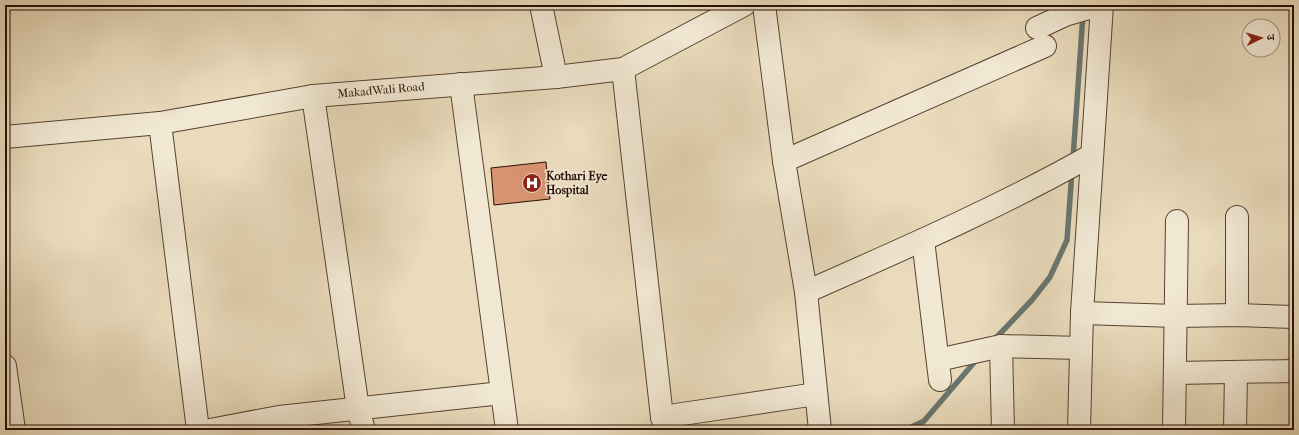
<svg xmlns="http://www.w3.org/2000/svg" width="1299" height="435" font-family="'IM FELL French Canon','Noto Serif Devanagari',serif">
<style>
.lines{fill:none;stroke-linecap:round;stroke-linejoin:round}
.stream{stroke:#6a766f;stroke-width:5.5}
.building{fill:#d89370;stroke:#260f04}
.minor-casing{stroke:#574232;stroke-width:24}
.minor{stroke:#f1e8d3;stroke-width:22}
.labels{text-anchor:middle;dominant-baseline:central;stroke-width:3;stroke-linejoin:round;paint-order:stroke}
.street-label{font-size:12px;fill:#260f04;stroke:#f1e8d3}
.poi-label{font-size:12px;font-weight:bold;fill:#260f04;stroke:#f1e8d3;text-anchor:start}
</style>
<rect width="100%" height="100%" fill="#e9dbbc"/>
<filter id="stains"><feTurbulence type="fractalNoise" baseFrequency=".005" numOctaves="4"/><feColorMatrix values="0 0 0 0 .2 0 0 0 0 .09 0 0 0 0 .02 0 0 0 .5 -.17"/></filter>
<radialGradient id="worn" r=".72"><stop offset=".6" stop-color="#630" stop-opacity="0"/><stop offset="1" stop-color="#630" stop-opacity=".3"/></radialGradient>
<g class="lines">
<!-- stream -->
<g class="stream">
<polyline points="1073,159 1083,14"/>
<polyline points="993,341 1032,300 1050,277 1067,240 1072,171"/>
<polyline points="905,430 924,421 978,358"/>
</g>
</g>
<!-- building -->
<polygon class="building" points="546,162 550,199 494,205 491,168"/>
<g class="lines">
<!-- minor casing -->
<g class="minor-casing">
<g id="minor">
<polyline points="541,5 556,77"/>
<polyline points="764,5 784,161 806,292 820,430"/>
<polyline points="1037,28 1065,15 1099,5"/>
<polyline points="623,69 662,417 666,430"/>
<polyline points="461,84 507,430"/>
<polyline points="313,96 358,409 364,430"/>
<polyline points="160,123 198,430"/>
<polyline points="5,137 160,123 313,96 556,77 623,69 744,5"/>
<polyline points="784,161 1045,46"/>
<polyline points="923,240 940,380"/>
<path d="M806 292C903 249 1000 207 1092 155"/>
<polyline points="1082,313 1176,316 1237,315 1294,317"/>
<polyline points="1237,315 1237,217"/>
<polyline points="938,360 1001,346"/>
<polyline points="5,366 14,430"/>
<polyline points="1175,373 1294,371"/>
<polyline points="662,417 816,394"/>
<polyline points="210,430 279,417 502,393"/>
<polyline points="1003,430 1001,346 1081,348"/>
<polyline points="1079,430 1082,313 1102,5"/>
<polyline points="1174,430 1177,221"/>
<polyline points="1235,430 1236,372"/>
</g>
</g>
<!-- minor -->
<use href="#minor" class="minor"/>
</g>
<!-- icons -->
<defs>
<g id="hospital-disc" transform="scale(1)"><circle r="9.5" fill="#8f2418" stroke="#f1e8d3"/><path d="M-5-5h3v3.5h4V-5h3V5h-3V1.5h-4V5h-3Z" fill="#fff"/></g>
</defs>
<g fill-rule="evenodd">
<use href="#hospital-disc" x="532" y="183"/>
</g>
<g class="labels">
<!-- street labels -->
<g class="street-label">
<text transform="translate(381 90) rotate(-5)">MakadWali Road</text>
</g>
<!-- poi labels -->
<g class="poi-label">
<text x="546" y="176">Kothari Eye<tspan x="546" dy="14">Hospital</tspan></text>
</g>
</g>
<!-- margin -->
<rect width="1299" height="435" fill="none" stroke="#e9dbbc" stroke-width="20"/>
<rect x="6" y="6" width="1287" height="423" fill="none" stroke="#260f04" stroke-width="2"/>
<rect x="10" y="10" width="1279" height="415" fill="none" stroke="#260f04"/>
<!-- north arrow -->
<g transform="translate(1261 38) rotate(85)"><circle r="19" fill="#f1e8d3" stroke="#a09180"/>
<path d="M0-3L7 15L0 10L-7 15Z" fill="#8f2418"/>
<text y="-6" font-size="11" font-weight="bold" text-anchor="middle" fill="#260f04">उ</text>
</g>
<rect width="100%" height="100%" filter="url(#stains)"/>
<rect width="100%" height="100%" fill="url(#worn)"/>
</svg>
